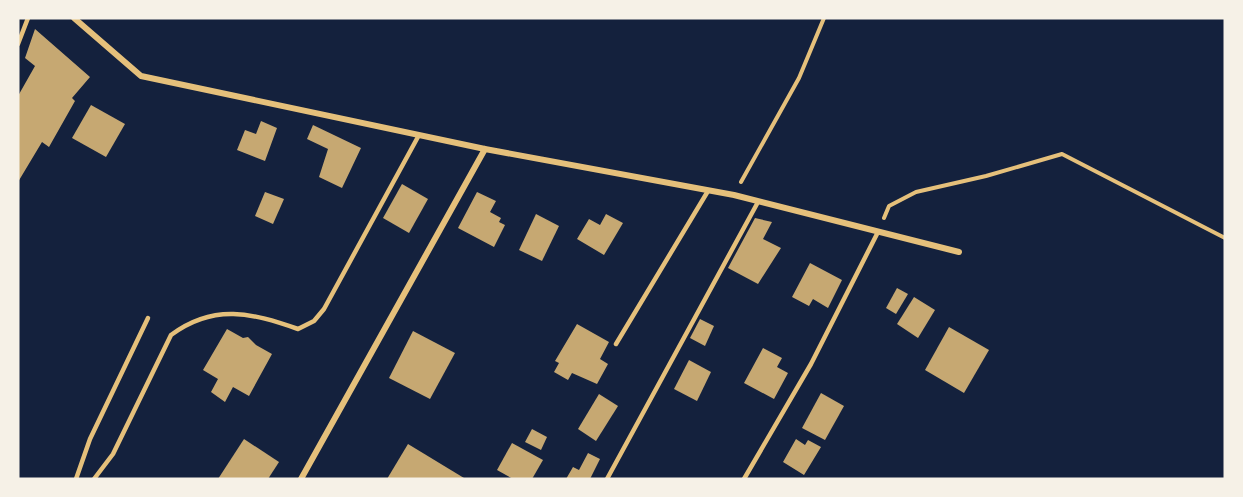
<svg xmlns="http://www.w3.org/2000/svg" width="1243" height="497" font-family="Ubuntu,sans-serif">
<style>
.building{fill:#c6a872}
.lines{fill:none;stroke-linecap:round;stroke-linejoin:round}
.path{stroke:#e5c07b;stroke-width:4}
.service{stroke:#e5c07b;stroke-width:4.5}
.minor{stroke:#e5c07b;stroke-width:6}
</style>
<rect width="100%" height="100%" fill="#14213d"/>
<!-- building -->
<g class="building">
<polygon points="35,29 90,77 72,98 75,101 49,147 42,142 18,182 18,96 35,66 25,58"/>
<polygon points="91,105 125,124 106,157 72,138"/>
<polygon points="261,121 277,128 265,161 237,150 245,130 256,134"/>
<polygon points="313,125 361,148 342,188 319,177 328,149 307,139"/>
<polygon points="402,184 428,199 409,233 383,218"/>
<polygon points="265,192 284,199 273,224 255,216"/>
<polygon points="477,192 496,201 490,212 501,218 499,222 505,225 494,247 458,228"/>
<polygon points="536,214 559,226 542,261 519,250"/>
<polygon points="606,214 623,223 604,255 577,239 589,219 600,225"/>
<polygon points="755,218 772,222 763,239 781,248 758,284 728,268"/>
<polygon points="810,263 842,280 828,308 813,299 809,306 792,297"/>
<polygon points="897,288 908,294 896,314 886,308"/>
<polygon points="914,297 935,310 918,338 897,324"/>
<polygon points="700,319 714,326 705,346 690,338"/>
<polygon points="577,324 609,342 600,359 608,364 597,384 572,373 568,380 554,372 559,363 555,361"/>
<polygon points="949,327 989,350 964,393 925,370"/>
<polygon points="227,329 243,338 248,337 256,345 272,354 249,396 233,387 225,402 211,392 218,379 203,370"/>
<polygon points="413,331 455,353 430,399 389,378"/>
<polygon points="763,348 782,358 777,367 788,373 774,399 744,383"/>
<polygon points="689,360 711,372 697,401 674,389"/>
<polygon points="821,393 844,406 825,440 802,428"/>
<polygon points="599,394 618,406 596,441 578,429"/>
<polygon points="532,429 547,437 541,450 525,442"/>
<polygon points="244,439 279,462 268,479 218,479"/>
<polygon points="796,439 805,445 808,440 821,447 804,475 783,462"/>
<polygon points="512,443 543,460 532,479 513,479 497,470"/>
<polygon points="408,444 464,478 463,479 387,479"/>
<polygon points="588,453 600,459 590,479 566,479 573,467 579,470"/>
</g>
<g class="lines">
<!-- path -->
<g class="path">
<polyline points="741,182 799,78 824,18"/>
<polyline points="884,218 889,206 916,192 986,176 1062,154 1225,238"/>
</g>
<!-- service -->
<g class="service">
<polyline points="18,44 28,18"/>
<polyline points="616,344 708,191"/>
<polyline points="76,479 90,439 148,318"/>
<path d="M94 479 113 454 171 335C214 303 252 313 298 329L314 321 324 309 419 135"/>
<polyline points="607,479 758,202"/>
<polyline points="744,479 811,364 878,232"/>
</g>
<!-- minor -->
<g class="minor">
<polyline points="74,18 141,76 485,149 734,195 959,252"/>
<polyline points="301,479 485,149"/>
</g>
</g>
<!-- border -->
<rect width="1243" height="497" fill="none" stroke="#f6f1e7" stroke-width="39"/>
</svg>
